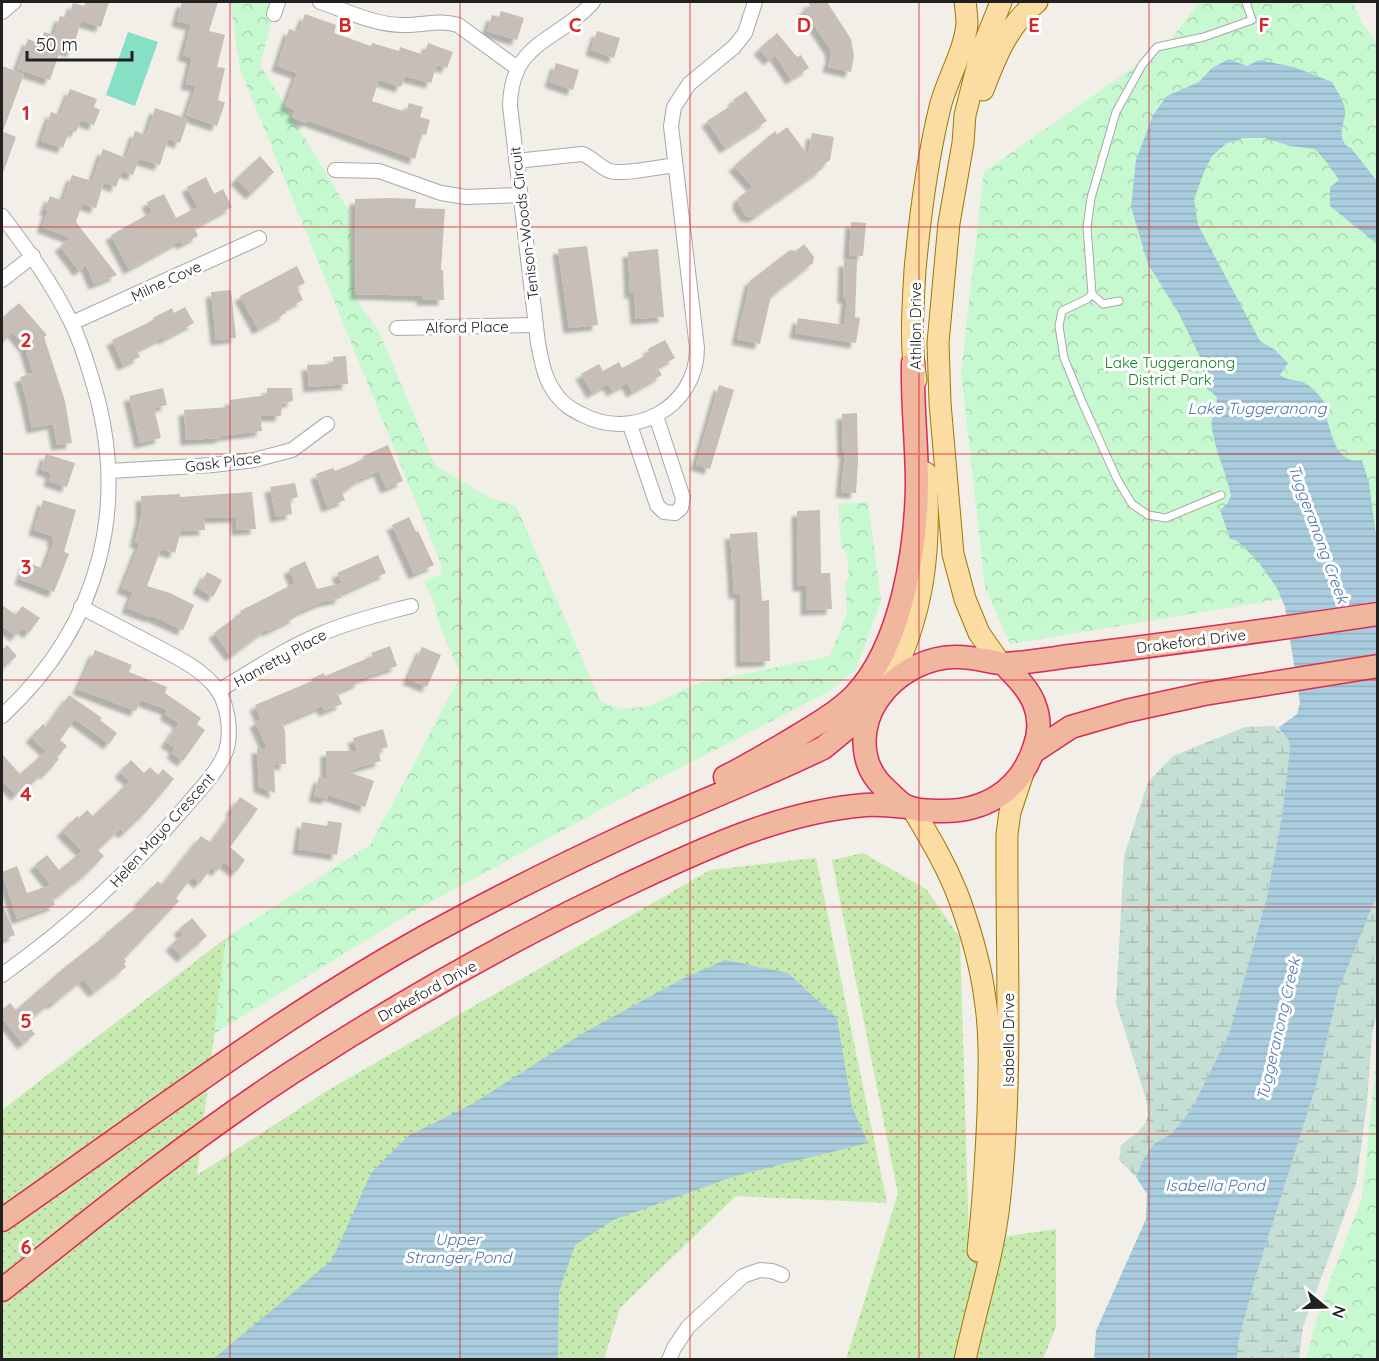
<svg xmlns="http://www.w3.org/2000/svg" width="1379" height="1361" font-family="Quicksand,sans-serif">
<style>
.grass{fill:url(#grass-dots)}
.wetland{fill:url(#wetland-marsh)}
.park{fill:url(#park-crowns)}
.pitch{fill:#87dfc5}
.water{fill:url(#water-rules)}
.building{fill:#c6beb7;filter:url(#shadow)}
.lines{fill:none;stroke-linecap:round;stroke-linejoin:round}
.service-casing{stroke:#a8a8a8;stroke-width:9}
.minor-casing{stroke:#a8a8a8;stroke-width:16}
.primary-casing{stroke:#9c7802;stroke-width:23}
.trunk-casing{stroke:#da2a55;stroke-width:25}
.service{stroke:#fff;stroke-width:7}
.minor{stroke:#fff;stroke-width:14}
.primary{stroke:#fbdda3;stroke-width:21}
.trunk{stroke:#f1b79e;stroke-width:22}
.grid{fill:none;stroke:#d62828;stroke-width:1.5;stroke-opacity:0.55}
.labels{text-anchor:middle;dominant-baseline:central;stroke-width:6;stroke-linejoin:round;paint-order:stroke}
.street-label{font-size:15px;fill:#212121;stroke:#fff}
.park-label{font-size:15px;fill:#0d8022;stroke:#fff}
.water-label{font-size:16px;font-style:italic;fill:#4d75b1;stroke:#fff}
.grid-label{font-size:20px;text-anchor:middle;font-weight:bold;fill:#d62828;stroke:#fff;stroke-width:6;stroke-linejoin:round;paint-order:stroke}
</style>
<defs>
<pattern id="grass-dots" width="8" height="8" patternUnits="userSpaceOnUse" patternTransform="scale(1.5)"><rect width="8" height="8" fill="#c6eaaf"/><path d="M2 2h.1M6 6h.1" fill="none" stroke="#aac896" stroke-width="1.8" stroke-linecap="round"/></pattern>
<pattern id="wetland-marsh" width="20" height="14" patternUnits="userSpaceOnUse" patternTransform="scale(1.5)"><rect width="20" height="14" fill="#c5dfd5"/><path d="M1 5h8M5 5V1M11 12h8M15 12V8" fill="none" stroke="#a9bfb7"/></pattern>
<pattern id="park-crowns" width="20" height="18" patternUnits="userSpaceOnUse" patternTransform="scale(1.5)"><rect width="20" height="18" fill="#c6f9cf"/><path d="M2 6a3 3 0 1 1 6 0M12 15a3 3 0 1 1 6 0" fill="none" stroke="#aad5b1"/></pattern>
<pattern id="water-rules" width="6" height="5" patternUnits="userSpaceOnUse" patternTransform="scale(1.5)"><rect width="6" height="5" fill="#a9cdde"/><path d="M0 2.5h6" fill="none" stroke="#91b0be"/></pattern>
<filter id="shadow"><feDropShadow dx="-5.5" dy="5.5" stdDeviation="1.5" flood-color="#0004"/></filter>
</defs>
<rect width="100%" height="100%" fill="#f1efe8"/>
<!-- grass -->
<g class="grass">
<polygon points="863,853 926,889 960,938 969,1242 1056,1229 1056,1327 1043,1359 941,1360 940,1357 939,1360 846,1359 898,1194 832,860"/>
<polygon points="816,858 887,1203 736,1196 620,1308 604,1359 2,1360 2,1110 226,938 197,1175 325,1092 710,870"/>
</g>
<!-- wetland -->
<g class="wetland">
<polygon points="1274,726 1288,739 1290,747 1282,816 1267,897 1229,1035 1191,1110 1171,1134 1155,1143 1145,1156 1136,1177 1119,1160 1121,1145 1137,1133 1145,1124 1148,1116 1146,1099 1116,1003 1124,856 1148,782 1173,756 1245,727"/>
<polygon points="1377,895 1377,1012 1372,1035 1367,1104 1356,1184 1303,1327 1299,1359 1237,1360 1237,1346 1256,1276 1317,1083 1338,991"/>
</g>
<!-- park -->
<g class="park">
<polygon points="230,2 277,2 260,65 350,213 354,296 379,332 435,465 488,497 516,506 601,702 621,709 650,706 696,684 830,656 847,612 845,584 849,576 847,554 841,546 838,504 868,502 881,600 856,670 826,693 637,790 405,916 214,1034 226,938 371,844 461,675 439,624 434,603 424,581 442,574 441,564 240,69"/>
<polygon points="1200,2 1353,2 1361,22 1378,44 1377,117 1373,122 1378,129 1377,583 1010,644 985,587 961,371 984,172 1167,44"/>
<polygon points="1377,1052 1377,1359 1306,1359 1321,1304 1362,1198"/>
</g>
<!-- pitch -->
<polygon class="pitch" points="128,32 158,42 135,106 106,95"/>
<!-- water -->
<g class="water">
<path d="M1229 59 1247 66 1259 60 1294 67 1332 82C1336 90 1344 100 1345 110 1346 124 1335 134 1348 147L1351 148 1377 181V244L1330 206V187L1339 180 1329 165 1315 149 1290 146 1265 138H1243L1227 143 1212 156 1204 172 1194 200 1198 225 1260 341 1275 350 1288 363 1280 375C1287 380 1291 379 1298 381 1312 383 1322 399 1330 410L1325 413C1332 433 1335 465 1362 460L1369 483 1378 551 1377 895 1338 991 1317 1083 1256 1276 1237 1346V1359L1094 1360 1096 1331 1146 1219 1147 1194 1136 1177 1145 1156 1155 1143 1171 1134 1191 1110 1229 1034 1267 897 1282 816 1290 747 1288 739 1278 728 1297 714 1300 703 1285 607 1277 588 1257 560 1236 540 1230 539 1220 510 1227 504 1231 496C1227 473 1215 452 1212 428 1210 417 1217 408 1217 397L1205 387 1202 361 1178 312 1148 264 1131 207 1136 160 1153 115 1167 96 1199 82 1212 68Z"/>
<polygon points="725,960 788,973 837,1018 852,1107 868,1143 735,1176 613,1220 575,1245 559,1292 558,1359 213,1359 332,1260 371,1173 408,1136 474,1103 585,1032 682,979"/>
</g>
<!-- building -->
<g class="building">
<polygon points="86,2 109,2 101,27 81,21 72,52 61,48 50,80 17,69 28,39 41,44 44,32 54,35 60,16 68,18 73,3 84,6"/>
<polygon points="182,2 218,2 209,31 225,35 217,67 225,68 218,100 225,103 217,126 186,115 196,86 186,84 192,58 183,55 191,25 177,21"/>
<polygon points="808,2 827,2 851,39 854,56 851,72 828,67 831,56 830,49 804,10 810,6"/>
<polygon points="501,11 524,18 517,40 487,31 492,15 499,17"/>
<polygon points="305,14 336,25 334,33 371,46 372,43 399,51 400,47 424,55 428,43 453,52 447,68 437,65 431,83 405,76 401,87 379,80 372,101 406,112 409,103 423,107 420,117 430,120 426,135 422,134 415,159 307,120 306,123 292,117 295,110 285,106 297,73 277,66 289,29 298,32"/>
<polygon points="597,31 620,38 614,58 591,50"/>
<polygon points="777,33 797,57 801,55 809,68 791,79 775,55 769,60 759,49"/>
<polygon points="556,63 579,70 573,90 550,82"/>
<polygon points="2,66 24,74 3,131 2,130"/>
<polygon points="70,89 97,99 94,107 100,110 94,125 81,120 76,132 70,130 63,148 41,141 51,112 60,115"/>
<polygon points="746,91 767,121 725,148 707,121 735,103 733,100"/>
<polygon points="155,108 188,119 180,143 168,139 160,165 139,159 133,175 122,171 116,187 104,182 96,208 82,204 76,222 117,275 94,284 86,265 79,271 60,246 71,238 42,227 48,211 45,209 50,196 63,201 72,175 92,181 103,149 126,158 135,131 146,135"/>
<polygon points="787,127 808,155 812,133 834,137 830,160 823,165 822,169 754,217 746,216 738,204 739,197 753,187 734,166 775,131 777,135"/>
<polygon points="2,131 16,137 3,173 2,173"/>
<polygon points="260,156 274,172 251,194 236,179"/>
<polygon points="206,177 214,194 223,189 232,207 194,227 198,236 182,244 180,241 129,269 111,235 152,212 147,202 164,194 176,218 198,207 187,187"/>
<polygon points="390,198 416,199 415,208 445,209 441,270 443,270 444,300 422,300 422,296 356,294 355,199"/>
<polygon points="851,222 866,223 863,256 849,255"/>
<polygon points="804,244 814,257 813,263 771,296 760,344 737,339 750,281 790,250 796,251"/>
<polygon points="587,246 598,325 569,328 558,249"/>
<polygon points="658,249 664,317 636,319 634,293 630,293 628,252"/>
<polygon points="844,261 857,261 855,317 860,318 856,343 795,333 798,318 844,325 847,298 843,298"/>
<polygon points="297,266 305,283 297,287 303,300 284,309 286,313 258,329 240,296"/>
<polygon points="231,290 236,338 216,340 211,292"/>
<polygon points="19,303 47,335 44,337 65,401 72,443 57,445 53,424 32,428 26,399 20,377 33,373 25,347 13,332 2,342 2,318"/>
<polygon points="185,307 194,323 164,339 163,337 137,350 140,357 123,365 112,340 154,320 153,318 172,308 174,313"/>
<polygon points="665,340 675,358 657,367 662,375 632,392 627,383 612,391 608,384 592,393 581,374 599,364 603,371 619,362 622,368 650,353 648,349"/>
<polygon points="346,356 348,384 309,387 307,365 333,364 333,357"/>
<polygon points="719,385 734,390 710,469 696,465"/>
<polygon points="163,388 167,405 154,408 161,438 140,443 129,396"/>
<polygon points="267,388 292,388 293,401 282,404 281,416 260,416 262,431 221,436 221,438 186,440 184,410 231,407 230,400 267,395"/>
<polygon points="857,413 858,462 856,493 841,492 845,452 843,452 842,414"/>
<polygon points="388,445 403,481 386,488 379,471 360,479 342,493 345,500 327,507 316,474 333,468 335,471 364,459 363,456"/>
<polygon points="46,454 75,463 67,487 49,481 51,473 41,469"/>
<polygon points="295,483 298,497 290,499 292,514 276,517 270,487"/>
<polygon points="252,492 256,529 237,530 236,517 204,518 205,530 181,531 175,553 161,549 147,586 170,593 194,605 183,630 152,616 151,617 127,608 133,592 122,588 140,543 135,542 141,517 141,496 180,494 180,497"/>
<polygon points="43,500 76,510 64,552 69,554 54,592 20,579 26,562 44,569 54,541 52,540 53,536 34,530"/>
<polygon points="820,510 821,573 830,573 832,609 806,610 806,586 798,586 797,511"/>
<polygon points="409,517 416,532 418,531 434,565 414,574 392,525"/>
<polygon points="757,532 762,601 769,600 770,661 741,662 740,593 734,594 730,534"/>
<polygon points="378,555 386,573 340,594 341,598 322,602 294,614 296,617 268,631 267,629 231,656 214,633 241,613 240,611 295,583 289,569 305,561 317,589 342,583 337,573"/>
<polygon points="207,572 222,580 213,597 198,588"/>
<polygon points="2,605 16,615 22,606 40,618 29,633 22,628 16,636 2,626"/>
<polygon points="7,645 17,656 2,669 2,650"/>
<polygon points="390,646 397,666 359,679 360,682 337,692 342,704 324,711 322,706 282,723 285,731 286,764 274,765 275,793 259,787 257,748 267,748 255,722 261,719 255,705 312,681 311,679 324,673 325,676 373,656 371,653"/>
<polygon points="422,647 441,655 427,687 408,679"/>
<polygon points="95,650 132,665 129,672 167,687 165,693 201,718 197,724 205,730 183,761 172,753 175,748 166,742 179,723 165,714 168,710 141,700 136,711 78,689"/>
<polygon points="69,695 102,718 100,720 117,733 109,744 75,719 60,740 67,746 57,757 59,759 46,774 44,772 28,787 26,785 16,795 2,780 2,754 20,774 46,751 31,737 43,724 46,727"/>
<polygon points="383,729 388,747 378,750 381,761 346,771 374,781 365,807 328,795 327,799 314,796 319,777 326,779 326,751 357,751 353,738"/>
<polygon points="131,760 144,773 150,767 158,775 163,769 174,779 145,813 124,833 120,829 98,850 104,856 88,872 53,900 55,905 17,919 2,872 17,866 27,893 51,885 35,865 47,855 59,870 82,851 62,831 77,816 79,818 87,810 93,816 130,781 120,772"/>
<polygon points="240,797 258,809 230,847 245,860 236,872 224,862 217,871 212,867 200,883 192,877 176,898 179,901 124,959 126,962 124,964 126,967 94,992 83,979 53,1004 51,1002 26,1023 35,1034 23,1044 2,1018 2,1010 10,1003 16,1010 65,967 106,935 105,934 142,903 139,901 158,881 162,885 201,836 211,843 233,812 231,810"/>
<polygon points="328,821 342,823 337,855 298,849 302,822 327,826"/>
<polygon points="2,903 15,935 2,940"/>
<polygon points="192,918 207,936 182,957 171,945 183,934 179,929"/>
</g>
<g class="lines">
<!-- service casing -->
<g class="service-casing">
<g id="service">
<polyline points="1092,294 1103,304 1119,301"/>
<polyline points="1221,495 1166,518 1148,515 1132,504 1117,479 1083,404 1064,358 1059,326 1062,311 1087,299 1092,294 1087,227 1091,198 1116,112 1142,65 1157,47 1204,37 1252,20 1246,2"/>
</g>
</g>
<!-- minor casing -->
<g class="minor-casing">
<g id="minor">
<path d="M320 2C345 10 374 25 402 25 421 26 439 19 458 25L517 68"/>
<path d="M593 2C558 42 511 40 510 106L538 343C542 364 545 382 559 398 565 406 573 410 581 414 632 442 697 408 697 348L671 126 674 107 689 84 734 47 745 33 755 2"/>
<polyline points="2,12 14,2"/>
<polyline points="274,14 278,2"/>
<path d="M516 161 582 154C592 157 599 167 610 171 622 175 661 167 675 165"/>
<polyline points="335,170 379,171 441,193 466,197 520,195"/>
<path d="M2 216C28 250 52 283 71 322 79 338 85 356 90 373 132 501 102 624 2 716"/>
<polyline points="2,280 33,256"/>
<polyline points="72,323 259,238"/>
<polyline points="397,328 536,325"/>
<polyline points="630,425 657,505 664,512 675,513 681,508 683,498 656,416"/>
<polyline points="109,471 213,465 254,460 292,450 327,424"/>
<path d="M218 691C252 671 286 648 323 633 351 621 381 614 411 606"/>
<path d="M2 975C73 924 129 872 186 806 200 789 218 772 226 751 232 732 228 705 217 689 200 667 174 656 150 643 127 631 104 619 81 607"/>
<polyline points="669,1360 674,1348 688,1327 743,1276 760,1270 772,1271 782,1275"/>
</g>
</g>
<!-- primary casing -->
<g class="primary-casing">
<g id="primary">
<polyline points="1001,2 981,52 965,115 963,143 949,223 938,343 940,403 953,554 965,599 979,633 1000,663 1004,664"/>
<path d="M983 90C995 58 1009 23 1037 2"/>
<path d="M916 380C910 344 913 306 915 270 920 215 927 161 940 107 947 79 964 53 967 24 967 17 966 9 965 2"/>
<path d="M888 685C924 614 931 552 926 473"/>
<path d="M912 808C930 838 948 868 960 901 971 932 981 966 985 999 991 1036 989 1076 988 1113 986 1159 983 1205 978 1251"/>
<path d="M965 1360C977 1304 995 1251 1000 1195 1013 1074 1006 955 1007 834L1010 812 1024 770"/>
</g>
</g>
<!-- trunk casing -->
<g class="trunk-casing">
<g id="trunk">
<path d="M1000 663C985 661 970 656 954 657 905 658 855 704 866 756 869 771 878 783 890 793 895 798 902 805 908 807 917 811 930 811 940 811 984 812 1020 791 1034 748 1040 733 1040 718 1034 703 1028 688 1015 676 1004 664"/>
<path d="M1004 664C1035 662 1064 656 1095 653 1189 641 1283 628 1378 614"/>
<polyline points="1033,752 1071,727 1126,711 1204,694 1378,666"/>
<path d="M725 777C745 767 765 755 784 744 809 729 835 715 855 695 901 646 916 551 917 485 917 444 912 404 913 363"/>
<path d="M2 1220C141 1123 277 1019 426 936 490 901 556 868 622 837 688 806 757 780 823 748L851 725 882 694"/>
<path d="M2 1290C96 1215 190 1139 291 1073 396 1005 510 940 624 886 701 850 779 812 865 805 879 804 893 806 907 807"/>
</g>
</g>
<!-- service -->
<use href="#service" class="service"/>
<!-- minor -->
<use href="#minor" class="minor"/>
<!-- primary -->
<use href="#primary" class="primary"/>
<!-- trunk -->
<use href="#trunk" class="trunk"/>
</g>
<!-- grid -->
<path class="grid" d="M230 2V1360M460 2V1360M690 2V1360M919 2V1360M1149 2V1360M2 227H1378M2 454H1378M2 680H1378M2 907H1378M2 1134H1378"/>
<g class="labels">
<!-- street labels -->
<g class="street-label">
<text transform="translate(524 223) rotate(-97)">Tenison-Woods Circuit</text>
<text transform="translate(166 281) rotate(-25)">Milne Cove</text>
<text transform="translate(915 326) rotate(-90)">Athllon Drive</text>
<text transform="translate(467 327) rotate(-1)">Alford Place</text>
<text transform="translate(223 462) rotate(-7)">Gask Place</text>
<text transform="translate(1191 641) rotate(-7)">Drakeford Drive</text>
<text transform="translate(280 658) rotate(-29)">Hanretty Place</text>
<text transform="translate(162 830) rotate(-48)">Helen Mayo Crescent</text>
<text transform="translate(427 991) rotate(-29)">Drakeford Drive</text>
<text transform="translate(1008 1040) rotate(-90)">Isabella Drive</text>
</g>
<!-- park labels -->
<g class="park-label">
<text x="1170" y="362">Lake Tuggeranong<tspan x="1170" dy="17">District Park</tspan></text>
</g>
<!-- water labels -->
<g class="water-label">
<text x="1257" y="408">Lake Tuggeranong</text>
<text transform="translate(1319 534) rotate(70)">Tuggeranong Creek</text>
<text transform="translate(1278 1029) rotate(-77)">Tuggeranong Creek</text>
<text x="1215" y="1185">Isabella Pond</text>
<text x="458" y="1239">Upper<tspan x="458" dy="18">Stranger Pond</tspan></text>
</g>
</g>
<g class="grid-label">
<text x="345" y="32">B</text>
<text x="575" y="32">C</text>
<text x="804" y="32">D</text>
<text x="1034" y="32">E</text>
<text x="1264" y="32">F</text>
<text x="26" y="120">1</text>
<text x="26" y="347">2</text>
<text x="26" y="574">3</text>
<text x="26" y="801">4</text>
<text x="26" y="1028">5</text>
<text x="26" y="1254">6</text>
</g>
<!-- border -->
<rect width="1379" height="1361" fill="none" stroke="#212121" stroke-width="6"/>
<!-- north arrow -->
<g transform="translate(1325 1307) rotate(109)" stroke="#ffffff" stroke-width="4.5" paint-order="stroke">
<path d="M0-4.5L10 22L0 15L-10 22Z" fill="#212121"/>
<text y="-9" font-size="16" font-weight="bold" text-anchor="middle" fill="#212121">N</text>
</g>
<!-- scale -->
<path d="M27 51v9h105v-9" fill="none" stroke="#212121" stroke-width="3"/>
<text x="36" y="51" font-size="18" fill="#212121" stroke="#ffffff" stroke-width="4.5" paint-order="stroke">50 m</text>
</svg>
